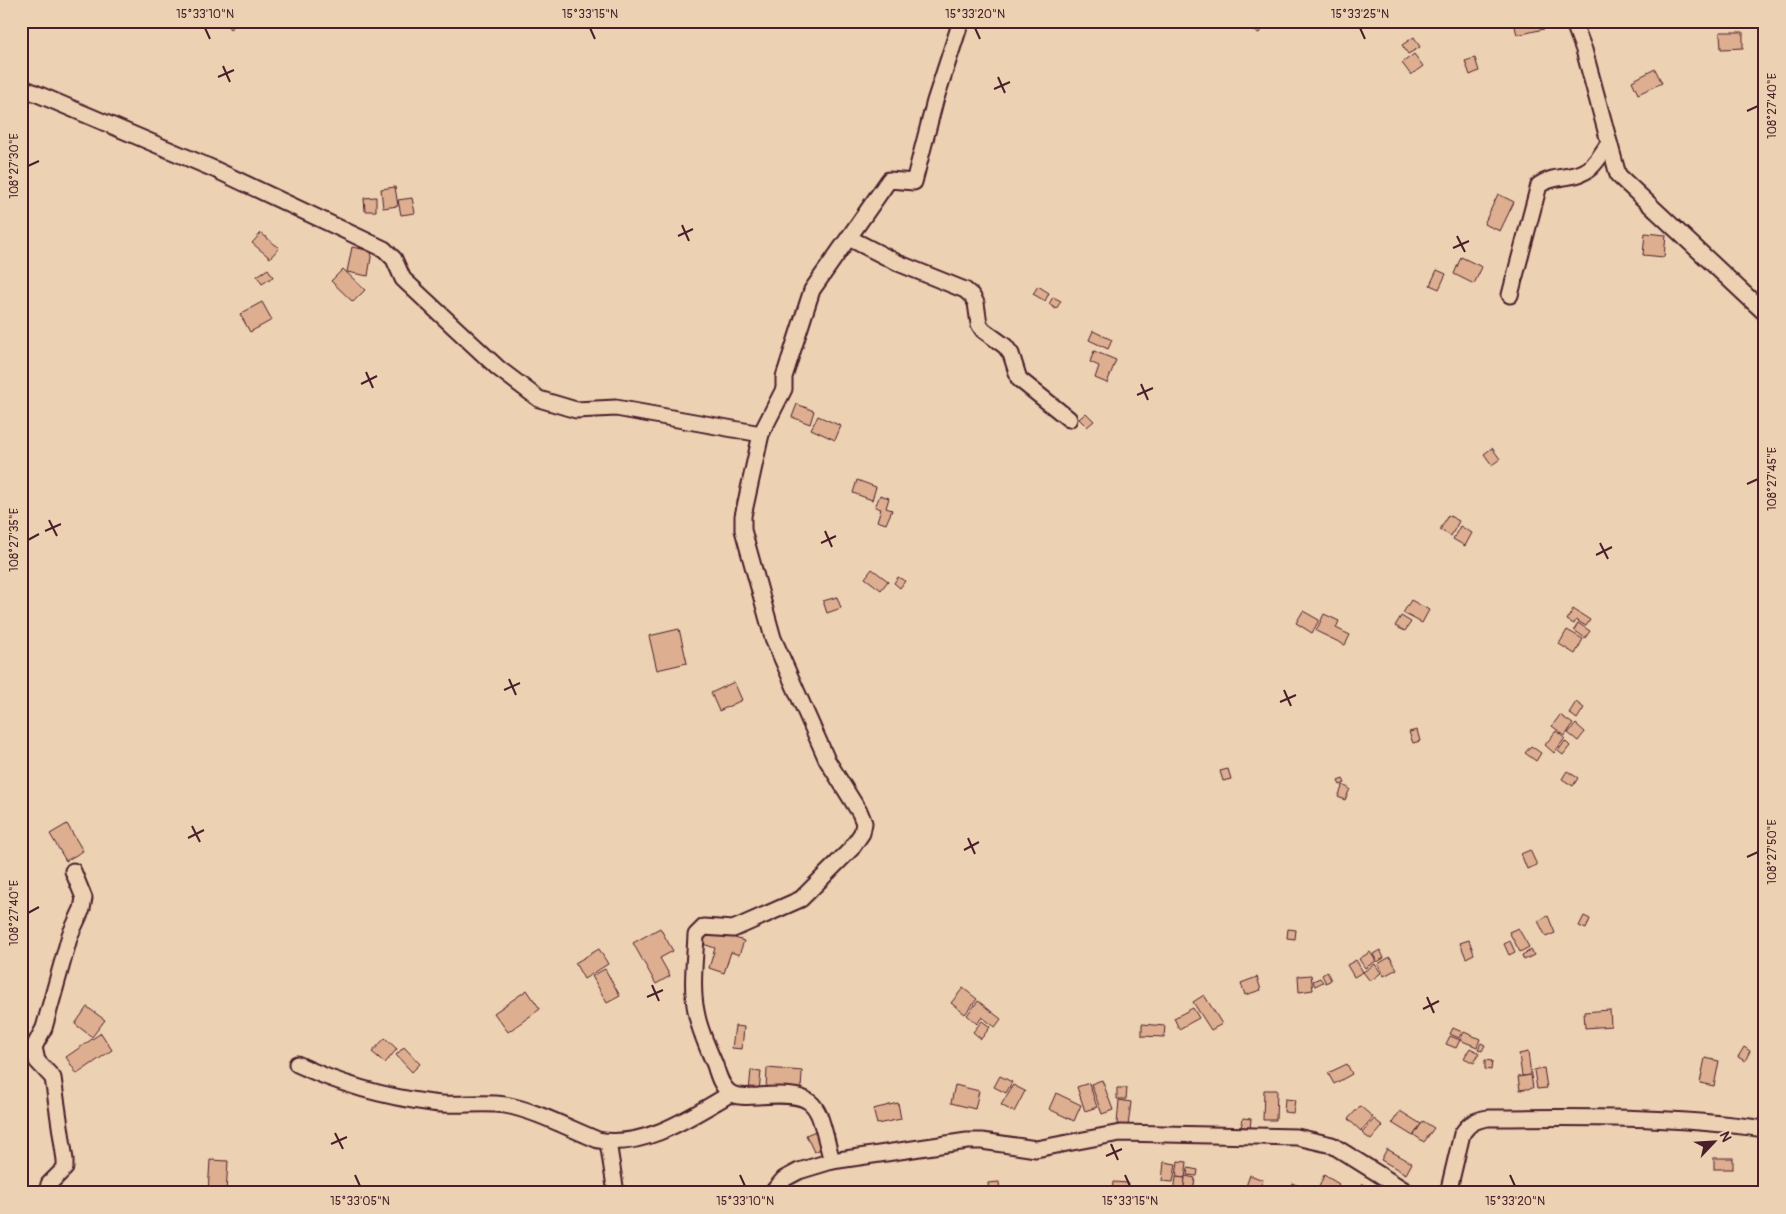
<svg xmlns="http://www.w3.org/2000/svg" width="1786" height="1214" font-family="Pangolin,sans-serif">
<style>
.building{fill:#deae90;stroke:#4a1f2b}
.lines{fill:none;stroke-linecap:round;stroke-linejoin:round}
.minor-casing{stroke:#4a1f2b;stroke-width:19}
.minor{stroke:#ecd1b3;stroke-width:15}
.ticks{fill:none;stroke:#4a1f2b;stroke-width:2}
.neatline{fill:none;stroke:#4a1f2b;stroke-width:2}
.ticks-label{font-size:12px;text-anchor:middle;fill:#4a1f2b}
</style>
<rect width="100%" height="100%" fill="#ecd1b3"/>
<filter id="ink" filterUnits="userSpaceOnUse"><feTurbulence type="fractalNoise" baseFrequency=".02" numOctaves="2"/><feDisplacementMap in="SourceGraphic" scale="10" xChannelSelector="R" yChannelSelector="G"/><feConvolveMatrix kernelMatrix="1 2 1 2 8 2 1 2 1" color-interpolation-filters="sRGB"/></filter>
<g filter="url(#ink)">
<!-- building -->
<g class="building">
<polygon points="224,21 240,21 230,29"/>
<polygon points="1249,21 1262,21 1265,23 1259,33 1245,27"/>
<polygon points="1542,21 1544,29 1517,35 1514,22"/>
<polygon points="1720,32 1743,32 1743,48 1721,49"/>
<polygon points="1414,37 1420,47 1408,54 1402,45"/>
<polygon points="1414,54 1423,66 1411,75 1402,63"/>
<polygon points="1475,58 1479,71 1470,75 1465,61"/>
<polygon points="1655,69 1662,83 1638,94 1632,81"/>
<polygon points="395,187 398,206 383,208 381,189"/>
<polygon points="1498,194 1514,202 1500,231 1484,224"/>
<polygon points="376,197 376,211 365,211 364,198"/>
<polygon points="412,198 415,213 401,215 398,200"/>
<polygon points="261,233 279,248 270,258 252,243"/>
<polygon points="1645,233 1666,235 1664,257 1643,255"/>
<polygon points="352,247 372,251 368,276 347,272"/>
<polygon points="1461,257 1482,267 1474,284 1454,274"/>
<polygon points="268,269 273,277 262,284 257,276"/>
<polygon points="343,269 365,290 353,302 331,281"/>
<polygon points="1437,270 1446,274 1439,289 1430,285"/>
<polygon points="1038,286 1049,293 1045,301 1033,294"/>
<polygon points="1053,297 1061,301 1056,309 1049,304"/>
<polygon points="262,302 272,320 250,332 240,314"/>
<polygon points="1093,331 1112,340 1108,349 1089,340"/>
<polygon points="1094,351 1116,360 1107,383 1095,378 1099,366 1090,362"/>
<polygon points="797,404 814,411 810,424 792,417"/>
<polygon points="1086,413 1094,421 1087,427 1079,419"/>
<polygon points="818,416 841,426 835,440 811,429"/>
<polygon points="1492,448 1500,459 1492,465 1484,454"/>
<polygon points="857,480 876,487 872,500 853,493"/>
<polygon points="880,495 889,498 886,508 892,510 886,524 877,521 881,509 875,507"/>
<polygon points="1448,515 1459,521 1451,536 1440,530"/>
<polygon points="1460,526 1472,533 1465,546 1453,539"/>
<polygon points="872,569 888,581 881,590 865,578"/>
<polygon points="898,577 905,581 900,588 894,583"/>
<polygon points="837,597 841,608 827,613 823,601"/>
<polygon points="1411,600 1429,610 1422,623 1403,613"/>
<polygon points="1573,609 1590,620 1586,626 1576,620 1574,624 1567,620"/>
<polygon points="1303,611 1319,620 1312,633 1296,623"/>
<polygon points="1324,614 1339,621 1336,628 1350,635 1345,645 1316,631"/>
<polygon points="1401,616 1411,622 1405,631 1395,626"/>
<polygon points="1578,623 1590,631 1585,638 1574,630"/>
<polygon points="679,629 687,663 657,670 649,636"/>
<polygon points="1567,630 1583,639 1575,654 1559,644"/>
<polygon points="734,682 742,700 719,711 711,693"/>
<polygon points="1576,702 1584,708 1577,719 1569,713"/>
<polygon points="1560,715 1573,724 1565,736 1552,726"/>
<polygon points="1576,724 1585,732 1578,741 1568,733"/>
<polygon points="1417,730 1420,741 1413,743 1409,732"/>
<polygon points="1556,731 1565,738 1554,753 1545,745"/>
<polygon points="1565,741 1570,746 1563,755 1558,751"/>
<polygon points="1531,746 1541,753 1536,761 1525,753"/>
<polygon points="1228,769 1231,779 1223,781 1220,771"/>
<polygon points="1567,771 1578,778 1573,786 1562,779"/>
<polygon points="1343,779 1345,783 1340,785 1338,781"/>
<polygon points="1343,785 1350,789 1345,800 1338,797"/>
<polygon points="25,822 28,840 21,841 21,823"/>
<polygon points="67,824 83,851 66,861 50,834"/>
<polygon points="1530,850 1537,865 1527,869 1521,854"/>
<polygon points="1548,916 1555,933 1546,937 1538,921"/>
<polygon points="1584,916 1590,919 1586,929 1579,926"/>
<polygon points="660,928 673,951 660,958 670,976 656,984 633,943"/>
<polygon points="1518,928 1529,947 1520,952 1509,932"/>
<polygon points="708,929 744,941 739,955 731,952 724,973 709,968 715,948 703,944"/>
<polygon points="1288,929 1296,930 1295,939 1287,938"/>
<polygon points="1469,940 1474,954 1466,958 1460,943"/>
<polygon points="1510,941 1515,952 1509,955 1504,944"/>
<polygon points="599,949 608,964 584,979 575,963"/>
<polygon points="1380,950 1384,958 1377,962 1373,954"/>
<polygon points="1531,950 1534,955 1524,960 1522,955"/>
<polygon points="1370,952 1376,961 1365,968 1359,959"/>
<polygon points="1390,957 1397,969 1384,976 1378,964"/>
<polygon points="1356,960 1363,972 1354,977 1347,965"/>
<polygon points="1375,964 1381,973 1370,981 1363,972"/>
<polygon points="605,969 620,996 607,1003 592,976"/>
<polygon points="1327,972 1331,980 1326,983 1322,975"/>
<polygon points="1311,975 1313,990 1299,992 1298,976"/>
<polygon points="1257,977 1261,990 1245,995 1241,983"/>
<polygon points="1320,978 1323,982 1315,986 1313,981"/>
<polygon points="963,988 977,999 965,1014 951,1003"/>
<polygon points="527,990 540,1009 508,1032 494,1013"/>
<polygon points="1204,995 1222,1024 1211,1030 1193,1002"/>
<polygon points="978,1001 1001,1019 995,1027 982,1017 977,1024 967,1015"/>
<polygon points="87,1007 105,1020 92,1037 75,1024"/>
<polygon points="1193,1008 1199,1018 1179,1029 1174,1018"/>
<polygon points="1610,1010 1611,1026 1585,1028 1584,1012"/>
<polygon points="982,1021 990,1027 981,1039 973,1032"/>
<polygon points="1142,1024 1165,1026 1164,1037 1142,1036"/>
<polygon points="735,1026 744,1027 742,1049 732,1048"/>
<polygon points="1453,1028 1462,1032 1459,1038 1450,1034"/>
<polygon points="1464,1032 1480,1039 1477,1047 1460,1040"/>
<polygon points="101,1033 112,1050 77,1074 66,1057"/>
<polygon points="1450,1036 1460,1040 1456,1048 1446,1044"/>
<polygon points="385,1038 397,1049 385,1063 372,1052"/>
<polygon points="1481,1043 1485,1045 1482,1051 1478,1049"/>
<polygon points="404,1047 420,1064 412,1072 396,1055"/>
<polygon points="1744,1047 1750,1051 1745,1061 1738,1057"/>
<polygon points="1470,1048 1479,1053 1474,1063 1464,1058"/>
<polygon points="1528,1052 1531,1075 1522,1076 1519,1054"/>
<polygon points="1705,1058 1719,1061 1714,1086 1700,1083"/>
<polygon points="1485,1060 1492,1061 1491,1070 1485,1069"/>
<polygon points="1347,1064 1352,1074 1334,1084 1328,1073"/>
<polygon points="767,1068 802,1071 801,1092 766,1090"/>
<polygon points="1544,1068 1547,1088 1537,1089 1534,1070"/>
<polygon points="751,1070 761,1071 759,1092 749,1092"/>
<polygon points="1531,1075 1533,1088 1520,1090 1518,1077"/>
<polygon points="1000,1076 1012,1082 1006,1093 994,1087"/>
<polygon points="1102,1080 1113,1110 1102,1114 1091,1084"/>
<polygon points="1089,1083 1097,1107 1085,1111 1077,1087"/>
<polygon points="955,1085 979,1091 975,1109 951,1103"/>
<polygon points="1013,1085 1025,1091 1014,1112 1001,1105"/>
<polygon points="1117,1088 1127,1088 1126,1099 1117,1099"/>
<polygon points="1264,1090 1277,1090 1276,1120 1263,1120"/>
<polygon points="1056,1093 1081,1105 1074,1121 1049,1109"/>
<polygon points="1285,1099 1295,1100 1293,1113 1284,1112"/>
<polygon points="1119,1100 1131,1102 1128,1126 1117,1124"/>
<polygon points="898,1103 901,1119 877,1124 873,1109"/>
<polygon points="1360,1106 1373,1117 1361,1131 1348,1119"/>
<polygon points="1400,1111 1421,1124 1413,1136 1392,1123"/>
<polygon points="1243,1118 1251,1119 1250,1129 1241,1127"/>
<polygon points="1374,1119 1383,1126 1371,1140 1362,1133"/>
<polygon points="1423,1121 1434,1128 1424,1142 1414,1135"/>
<polygon points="830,1125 835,1135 825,1138 828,1146 814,1152 806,1135"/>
<polygon points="1387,1149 1412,1163 1406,1174 1381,1160"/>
<rect x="1714" y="1158" width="19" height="11"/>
<polygon points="210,1160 228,1161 226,1193 208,1193"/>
<polygon points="1178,1161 1187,1162 1185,1178 1176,1177"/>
<polygon points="1164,1162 1176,1164 1173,1182 1162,1181"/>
<rect x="1763" y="1162" width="2" height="23"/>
<polygon points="1188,1168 1198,1170 1197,1176 1187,1175"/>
<polygon points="1250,1175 1263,1180 1259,1193 1244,1192"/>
<polygon points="1324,1175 1339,1184 1334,1193 1317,1192"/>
<polygon points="1185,1176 1195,1178 1193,1193 1183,1193"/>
<polygon points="1176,1177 1185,1178 1183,1193 1174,1193"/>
<polygon points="999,1182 1000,1193 989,1193 988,1183"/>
<polygon points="1113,1182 1128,1183 1128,1193 1112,1193"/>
<polygon points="1292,1183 1305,1189 1303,1193 1288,1193"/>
<polygon points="1363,1184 1373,1190 1372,1193 1358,1193"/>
</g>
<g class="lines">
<!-- minor casing -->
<g class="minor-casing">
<g id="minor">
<polyline points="1573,21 1584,50 1618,175 1765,313"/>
<polyline points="21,87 214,169 384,249 394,259 403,279 498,368 539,399 576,410 616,408 761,434"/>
<polyline points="849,238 898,263 965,290 972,296 976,303 979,324 983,330 1005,346 1011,354 1019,379 1069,419"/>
<path d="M1510 295 1539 185C1554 174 1576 180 1590 168 1598 161 1604 150 1609 143"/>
<path d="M297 1064C339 1084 386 1097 432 1103 457 1107 481 1101 505 1105 537 1111 568 1128 598 1140 645 1149 692 1116 730 1094"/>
<polyline points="608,1142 616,1193"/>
<path d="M832 1161C816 1105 823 1091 758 1096 749 1096 740 1098 732 1094 722 1089 718 1075 715 1065 708 1048 699 1030 696 1011 691 987 695 959 696 935L704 927 733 929 740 926 801 899 851 849 862 833 864 823 860 813 827 760 773 638 743 530V516L761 434 784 389V377L812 290 889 180 914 182 935 101 961 21"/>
<polyline points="47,1193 49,1184 65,1168 65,1160 53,1078 37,1061 34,1047 44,1028 70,935 82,909 84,898 73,871"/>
<polyline points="772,1193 784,1179 799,1171 832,1161 967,1141 982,1141 1036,1149 1120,1133 1297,1137 1332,1145 1409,1193"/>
<path d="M1448 1193 1462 1134C1469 1123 1476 1120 1488 1118 1581 1117 1673 1116 1765 1129"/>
</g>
</g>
<!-- minor -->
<use href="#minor" class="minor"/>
</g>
</g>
<!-- ticks -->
<path class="ticks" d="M205 28 210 39M590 28 595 39M975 28 980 39M1360 28 1365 39M223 66 230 82M218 77 234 70M998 77 1005 93M994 89 1010 82M1747 111 1758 106M28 166 39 161M682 225 689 241M678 236 693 229M1457 236 1465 252M1453 248 1469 241M366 372 373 388M361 384 377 376M1141 384 1148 400M1137 395 1153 388M1747 484 1758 479M49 520 57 536M45 531 61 524M825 531 832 547M28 540 39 534M821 543 836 536M1600 543 1608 559M1596 555 1612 547M509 679 516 695M504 690 520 683M1284 690 1291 706M1280 702 1296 695M192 826 200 842M188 838 204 830M968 838 975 854M964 850 979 842M1747 857 1758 852M28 913 39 907M652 985 659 1001M647 997 663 990M1427 997 1434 1013M1423 1009 1439 1001M335 1133 343 1149M331 1144 347 1137M1111 1144 1118 1160M1106 1156 1122 1149M355 1175 360 1186M740 1175 745 1186M1125 1175 1130 1186M1510 1175 1515 1186"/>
<!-- margin -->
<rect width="1786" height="1214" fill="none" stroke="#ecd1b3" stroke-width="55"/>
<!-- north arrow -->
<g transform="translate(1714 1142) rotate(65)" stroke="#ecd1b3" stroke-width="4" paint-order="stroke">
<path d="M0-4L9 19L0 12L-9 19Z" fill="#4a1f2b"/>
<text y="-8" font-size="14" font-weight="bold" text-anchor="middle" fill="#4a1f2b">N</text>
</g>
<rect x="28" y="28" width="1730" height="1158" class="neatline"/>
<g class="ticks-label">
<text x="205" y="18">15°33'10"N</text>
<text x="590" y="18">15°33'15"N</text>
<text x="975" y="18">15°33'20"N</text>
<text x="1360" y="18">15°33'25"N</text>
<text transform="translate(1772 106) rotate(-90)" y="4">108°27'40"E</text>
<text transform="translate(14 166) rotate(-90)" y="4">108°27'30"E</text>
<text transform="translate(1772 479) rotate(-90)" y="4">108°27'45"E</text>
<text transform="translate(14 540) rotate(-90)" y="4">108°27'35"E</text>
<text transform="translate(1772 852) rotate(-90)" y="4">108°27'50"E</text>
<text transform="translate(14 913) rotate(-90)" y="4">108°27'40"E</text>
<text x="360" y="1205">15°33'05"N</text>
<text x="745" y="1205">15°33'10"N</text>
<text x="1130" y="1205">15°33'15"N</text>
<text x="1515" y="1205">15°33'20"N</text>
</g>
</svg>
